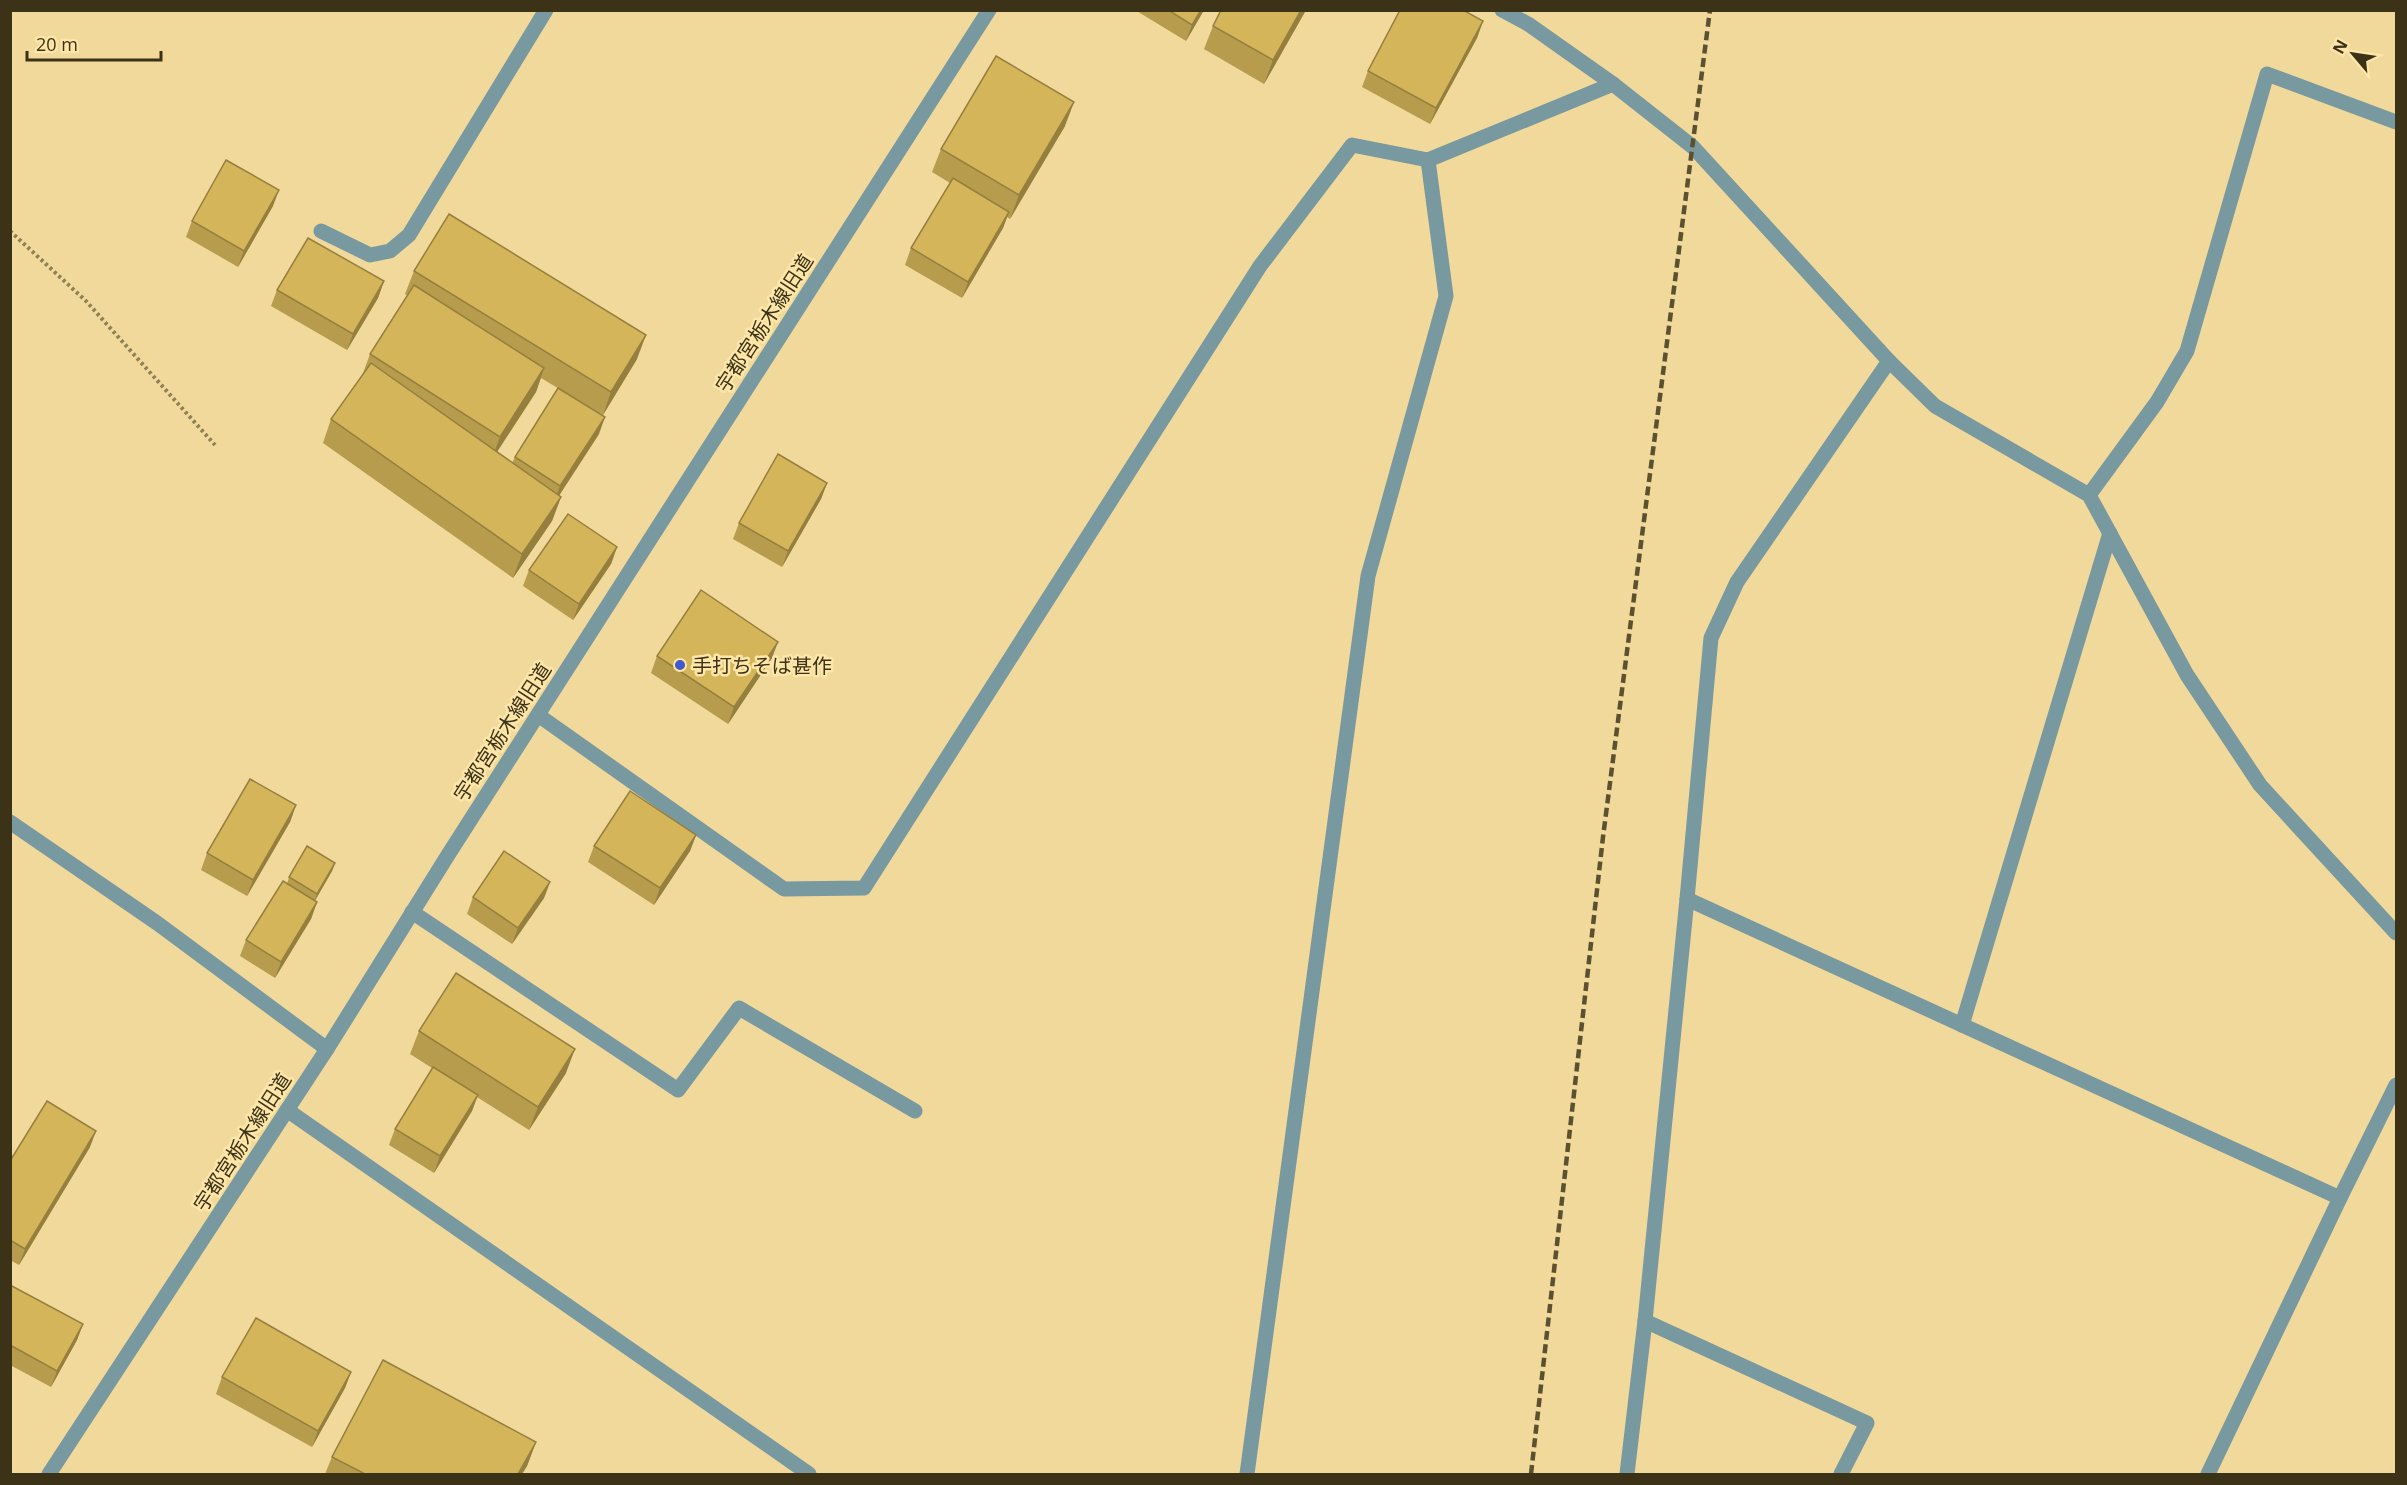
<svg xmlns="http://www.w3.org/2000/svg" width="2407" height="1485" font-family="'Open Sans','Noto Sans JP',sans-serif">
<style>
.lines{fill:none;stroke-linecap:round;stroke-linejoin:round}
.path{stroke:#908056;stroke-width:4;stroke-dasharray:3 3;stroke-linecap:butt}
.minor{stroke:#78999f;stroke-width:15}
.rail{stroke:#5b502f;stroke-width:4.5;stroke-dasharray:9 4.5;stroke-linecap:butt}
.wall{fill:#b79c4d}
.shaded-wall{fill:#957f3f}
.building{fill:#d5b55a;stroke:#957f3f;stroke-width:1.5}
.poi-dot{fill:#4159cc;stroke:#fee6a8;stroke-width:2}
.labels{text-anchor:middle;dominant-baseline:central;stroke-width:5;stroke-linejoin:round;paint-order:stroke}
.street-label{font-size:20px;fill:#3b3218;stroke:#fee6a8}
.poi-label{font-size:20px;fill:#3b3218;stroke:#fee6a8;text-anchor:start}
</style>
<rect width="100%" height="100%" fill="#f1d99b"/>
<g class="lines">
<!-- path -->
<polyline class="path" points="10,231 86,301 215,445"/>
<!-- minor -->
<g class="minor">
<polyline points="1502,10 1528,24 1613,84 1693,147 1889,361 1935,406 2089,495 2187,675 2260,785 2396,933"/>
<polyline points="321,231 370,255 390,251 409,235 546,10"/>
<polyline points="2089,495 2157,402 2187,351 2267,74 2396,122"/>
<polyline points="538,715 784,889 864,888 1260,266 1352,145 1428,160 1613,84"/>
<polyline points="10,822 157,923 327,1049"/>
<polyline points="1687,899 1711,638 1737,582 1889,361"/>
<polyline points="412,912 678,1090 739,1008 915,1111"/>
<polyline points="1962,1025 2110,533"/>
<polyline points="287,1110 809,1474"/>
<polyline points="49,1474 327,1049 448,855 989,10"/>
<polyline points="1247,1474 1368,576 1446,296 1428,160"/>
<polyline points="1627,1474 1645,1321"/>
<polyline points="1841,1474 1867,1423 1645,1321 1687,899 2340,1198"/>
<polyline points="2208,1474 2340,1198 2396,1085"/>
</g>
<!-- rail -->
<polyline class="rail" points="1531,1474 1603,837 1710,10"/>
</g>
<!-- wall -->
<g class="wall">
<polygon points="1135,10 1204,10 1186,41"/>
<polygon points="1221,10 1306,10 1264,84 1204,49 1213,26"/>
<polygon points="1483,21 1477,38 1430,124 1362,87 1368,71"/>
<polygon points="1065,126 1010,219 1007,217 1003,228 962,298 905,265 911,248 950,183 932,172 941,149"/>
<polygon points="273,206 238,267 186,237 192,221"/>
<polygon points="414,271 637,359 603,415 541,378 536,392 497,452 512,463 515,457 599,434 559,496 561,497 552,521 513,578 323,443 331,419 362,376 370,354 408,296 405,294"/>
<polygon points="384,281 378,298 347,350 271,306 277,290"/>
<polygon points="827,483 821,499 782,567 733,539 739,523"/>
<polygon points="617,547 611,564 573,620 523,586 529,570"/>
<polygon points="657,656 772,658 728,724 651,673"/>
<polygon points="296,805 290,822 247,896 201,870 207,853"/>
<polygon points="696,835 690,851 654,905 588,862 594,846"/>
<polygon points="335,863 332,871 315,901 317,902 311,919 275,978 240,956 246,940 287,884 289,877"/>
<polygon points="550,882 544,898 512,944 467,914 473,897"/>
<polygon points="419,1031 566,1073 529,1130 477,1097 472,1111 434,1173 389,1145 395,1129 432,1068 410,1054"/>
<polygon points="90,1147 19,1265 10,1260 10,1161"/>
<polygon points="10,1285 83,1324 77,1340 51,1387 10,1365"/>
<polygon points="351,1372 345,1388 312,1447 216,1394 222,1377"/>
<polygon points="536,1442 527,1466 522,1474 325,1474 332,1457"/>
</g>
<!-- shaded-wall -->
<g class="shaded-wall">
<polygon points="1201,10 1204,10 1186,41 1192,25"/>
<polygon points="1301,10 1306,10 1264,84 1273,60"/>
<polygon points="1483,21 1477,38 1430,124 1436,108"/>
<polygon points="1074,102 1065,126 1010,219 1019,195"/>
<polygon points="279,190 273,206 238,267 244,251"/>
<polygon points="1009,212 1003,228 962,298 968,282"/>
<polygon points="384,281 378,298 347,350 353,334"/>
<polygon points="646,335 637,359 603,415 611,392"/>
<polygon points="544,368 536,392 491,461 500,437"/>
<polygon points="605,417 599,434 554,503 560,486"/>
<polygon points="827,483 821,499 782,567 788,551"/>
<polygon points="561,497 552,521 513,578 522,554"/>
<polygon points="617,547 611,564 573,620 579,604"/>
<polygon points="778,642 772,658 728,724 734,707"/>
<polygon points="296,805 290,822 247,896 253,880"/>
<polygon points="696,835 690,851 654,905 660,888"/>
<polygon points="335,863 332,871 314,902 317,894"/>
<polygon points="550,882 544,898 512,944 518,928"/>
<polygon points="317,902 311,919 275,978 281,962"/>
<polygon points="575,1049 566,1073 529,1130 538,1107"/>
<polygon points="478,1095 472,1111 434,1173 440,1156"/>
<polygon points="96,1131 90,1147 19,1265 25,1249"/>
<polygon points="83,1324 77,1340 51,1387 57,1371"/>
<polygon points="351,1372 345,1388 312,1447 318,1431"/>
<polygon points="536,1442 527,1466 522,1474 518,1474"/>
</g>
<!-- building -->
<g class="building">
<polygon points="1168,10 1201,10 1192,25"/>
<polygon points="1221,10 1301,10 1273,60 1213,26"/>
<polygon points="1400,10 1463,10 1483,21 1436,108 1368,71"/>
<polygon points="996,56 1074,102 1019,195 941,149"/>
<polygon points="226,160 279,190 244,251 192,221"/>
<polygon points="953,178 1009,212 968,282 911,248"/>
<polygon points="449,214 646,335 611,392 414,271"/>
<polygon points="308,238 384,281 353,334 277,290"/>
<polygon points="414,285 544,368 500,437 370,354"/>
<polygon points="371,363 561,497 522,554 331,419"/>
<polygon points="558,388 605,417 560,486 515,457"/>
<polygon points="778,454 827,483 788,551 739,523"/>
<polygon points="568,514 617,547 579,604 529,570"/>
<polygon points="701,590 778,642 734,707 657,656"/>
<polygon points="250,779 296,805 253,880 207,853"/>
<polygon points="630,791 696,835 660,888 594,846"/>
<polygon points="307,846 335,863 317,894 289,877"/>
<polygon points="504,851 550,882 518,928 473,897"/>
<polygon points="283,881 317,902 281,962 246,940"/>
<polygon points="456,973 575,1049 538,1107 419,1031"/>
<polygon points="433,1067 478,1095 440,1156 395,1129"/>
<polygon points="47,1101 96,1131 25,1249 10,1240 10,1161"/>
<polygon points="10,1285 83,1324 57,1371 10,1345"/>
<polygon points="256,1318 351,1372 318,1431 222,1377"/>
<polygon points="383,1360 536,1442 518,1474 365,1474 332,1457"/>
</g>
<!-- markers -->
<circle class="poi-dot" cx="680" cy="665" r="6"/>
<g class="labels">
<!-- street labels -->
<g class="street-label">
<text transform="translate(764 323) rotate(-57)">宇都宮栃木線旧道</text>
<text transform="translate(502 732) rotate(-57)">宇都宮栃木線旧道</text>
<text transform="translate(242 1142) rotate(-57)">宇都宮栃木線旧道</text>
</g>
<!-- poi labels -->
<g class="poi-label">
<text x="692" y="665">手打ちそば甚作</text>
</g>
</g>
<!-- border -->
<rect width="2407" height="1485" fill="none" stroke="#3b3218" stroke-width="24"/>
<!-- north arrow -->
<g transform="translate(2353 54) rotate(299)" stroke="#fee6a8" stroke-width="4.5" paint-order="stroke">
<path d="M0-4.5L10 22L0 15L-10 22Z" fill="#3b3218"/>
<text y="-9" font-size="16" font-weight="bold" text-anchor="middle" fill="#3b3218">N</text>
</g>
<!-- scale -->
<path d="M27 51v9h134v-9" fill="none" stroke="#3b3218" stroke-width="3"/>
<text x="36" y="51" font-size="18" fill="#3b3218" stroke="#fee6a8" stroke-width="4.5" paint-order="stroke">20 m</text>
</svg>
